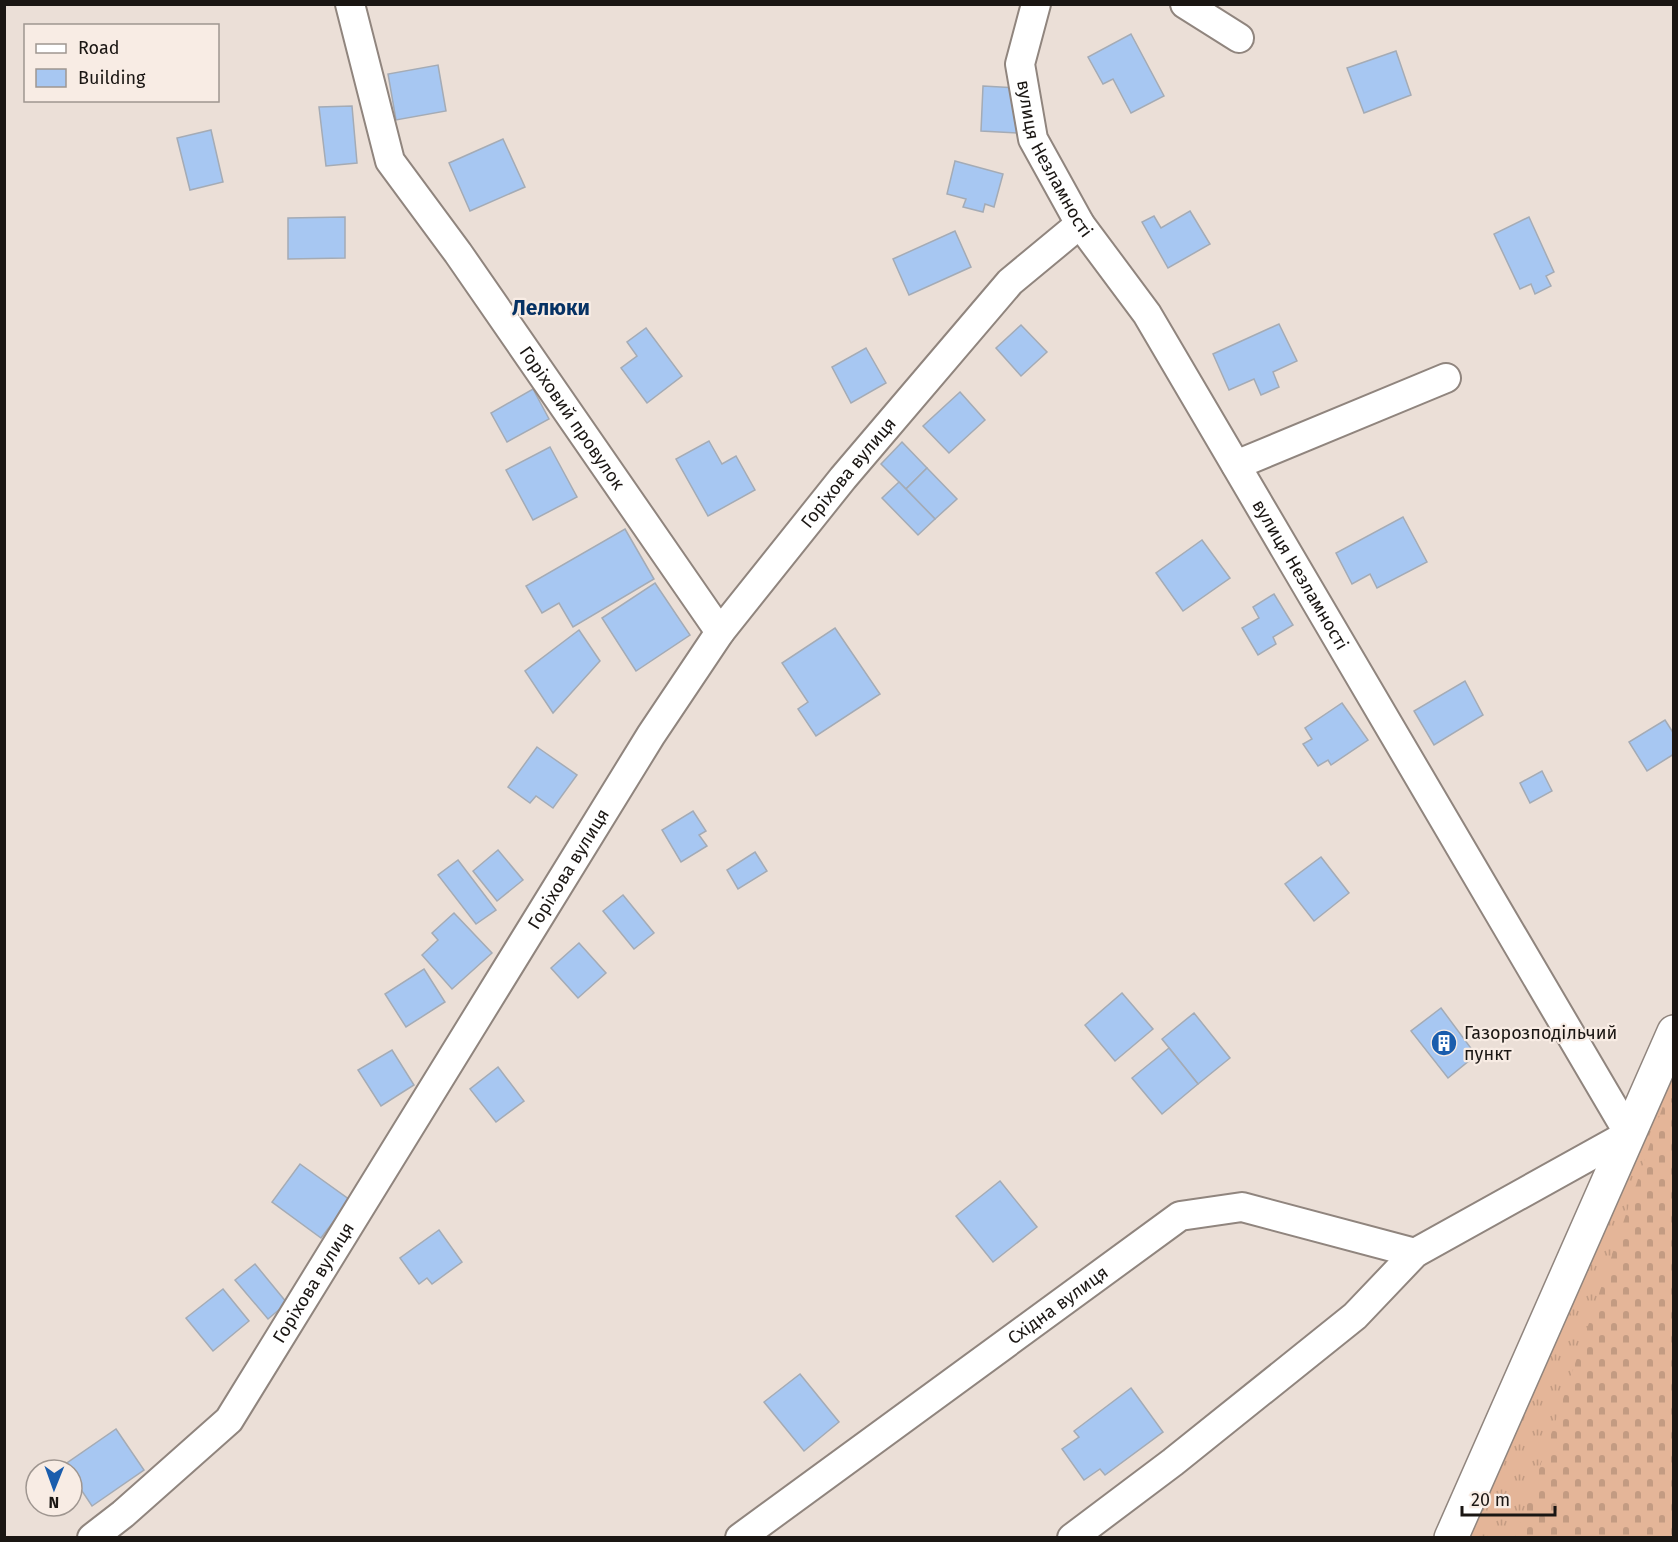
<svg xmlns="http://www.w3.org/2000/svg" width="1678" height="1542" font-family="'Fira Sans',sans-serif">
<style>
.grass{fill:url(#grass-tufts)}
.cemetery{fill:url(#cemetery-stones)}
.building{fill:#a7c7f2;stroke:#a4abb5;stroke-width:1.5}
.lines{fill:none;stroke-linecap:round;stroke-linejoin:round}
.street-casing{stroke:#90857e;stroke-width:32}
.secondary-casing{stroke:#90857e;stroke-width:36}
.street{stroke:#fff;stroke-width:28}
.secondary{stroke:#fff;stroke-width:33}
.labels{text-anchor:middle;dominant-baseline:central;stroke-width:4.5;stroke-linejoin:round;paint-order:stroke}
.street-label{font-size:18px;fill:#1a1613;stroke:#f8ece4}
.poi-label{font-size:18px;fill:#1a1613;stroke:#f8ece4;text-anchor:start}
.quarter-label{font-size:21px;font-weight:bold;fill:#063264;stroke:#f8ece4}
</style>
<defs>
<pattern id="grass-tufts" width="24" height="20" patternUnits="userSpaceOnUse" patternTransform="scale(1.5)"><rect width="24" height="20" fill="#e4b598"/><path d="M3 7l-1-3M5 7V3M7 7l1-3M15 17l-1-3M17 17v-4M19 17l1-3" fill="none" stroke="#c39b82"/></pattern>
<pattern id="cemetery-stones" width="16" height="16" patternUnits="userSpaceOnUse" patternTransform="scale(1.5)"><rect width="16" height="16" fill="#e4b598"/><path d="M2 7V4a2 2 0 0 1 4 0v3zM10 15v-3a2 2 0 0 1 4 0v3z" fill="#c39b82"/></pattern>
</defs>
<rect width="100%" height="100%" fill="#ebdfd7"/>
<!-- grass -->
<polygon class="grass" points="1673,1053 1673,1537 1451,1538"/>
<!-- cemetery -->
<polygon class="cemetery" points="1666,1097 1674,1099 1673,1537 1516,1537"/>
<!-- building -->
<g class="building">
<polygon points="1131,34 1164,96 1131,113 1113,79 1103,84 1088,57"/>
<polygon points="1396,51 1411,95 1364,113 1347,68"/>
<polygon points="438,65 446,111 396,120 388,74"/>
<polygon points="983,86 1019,88 1017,133 981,131"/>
<polygon points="352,106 357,163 326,166 319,107"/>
<polygon points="211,130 223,182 190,190 177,138"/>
<polygon points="503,139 525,187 470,211 449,163"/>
<polygon points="955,161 1003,174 994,207 985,204 983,212 963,207 966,199 947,194"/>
<polygon points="1190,211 1210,244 1168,268 1142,222 1154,216 1161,228"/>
<polygon points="345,217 345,258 288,259 288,218"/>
<polygon points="1529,217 1554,272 1546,276 1551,286 1535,294 1531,284 1520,289 1494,234"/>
<polygon points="955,231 971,267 909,295 893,259"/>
<polygon points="1279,324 1297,361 1273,372 1279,387 1261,395 1254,379 1229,390 1213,354"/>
<polygon points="1021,325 1047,352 1021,376 996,348"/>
<polygon points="646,328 682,376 647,403 621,368 637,356 627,342"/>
<polygon points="866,348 886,383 851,403 832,367"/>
<polygon points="533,389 549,419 507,442 491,413"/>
<polygon points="960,392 985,420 949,453 923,426"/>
<polygon points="709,441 722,464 736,456 755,490 708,516 676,459"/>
<polygon points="902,442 927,468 906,489 881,464"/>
<polygon points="550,447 577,497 533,520 506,470"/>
<polygon points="927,468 957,499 935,519 906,489"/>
<polygon points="899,482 935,519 918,535 882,498"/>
<polygon points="1403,517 1427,562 1377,588 1370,574 1352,584 1336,553"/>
<polygon points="625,529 654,579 573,627 559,603 542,613 526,586"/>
<polygon points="1202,540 1230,578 1183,611 1156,573"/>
<polygon points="655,583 690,635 636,671 602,618"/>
<polygon points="1274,594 1293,625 1273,637 1276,644 1258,655 1242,628 1259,618 1253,607"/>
<polygon points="835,628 880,694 816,736 798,709 808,702 782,663"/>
<polygon points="579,630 600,661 553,713 525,671"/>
<polygon points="1465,681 1483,715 1434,745 1414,711"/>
<polygon points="1342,703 1368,740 1331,765 1328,760 1318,766 1303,744 1312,739 1305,728"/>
<polygon points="1665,720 1674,734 1674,754 1647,771 1629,742"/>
<polygon points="537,747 577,775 553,808 536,796 530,803 508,787"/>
<polygon points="1542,771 1552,791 1530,803 1520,783"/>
<polygon points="693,811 706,831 699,835 707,846 681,862 662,830"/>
<polygon points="498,850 523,880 497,901 473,871"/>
<polygon points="755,852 767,871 738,889 727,870"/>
<polygon points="1321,857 1349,893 1314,921 1285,884"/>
<polygon points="458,860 496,910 476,924 438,875"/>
<polygon points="623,895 654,933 634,949 603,911"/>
<polygon points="454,913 492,953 452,989 422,955 438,940 432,933"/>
<polygon points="579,943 606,973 578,998 551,968"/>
<polygon points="424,969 445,1002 406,1027 385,994"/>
<polygon points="1122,993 1153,1029 1115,1061 1085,1025"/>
<polygon points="1441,1008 1476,1055 1448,1078 1411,1031"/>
<polygon points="1194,1013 1230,1058 1198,1084 1162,1039"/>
<polygon points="1169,1048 1198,1084 1162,1114 1132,1078"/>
<polygon points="392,1050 414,1085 381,1106 358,1070"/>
<polygon points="498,1067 524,1101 496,1122 470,1089"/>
<polygon points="300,1164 350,1200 321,1238 272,1202"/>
<polygon points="1000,1181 1037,1227 993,1262 956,1216"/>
<polygon points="439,1230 462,1262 432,1284 427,1278 419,1284 400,1258"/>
<polygon points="255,1264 287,1303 268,1319 235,1280"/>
<polygon points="223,1289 249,1321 213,1351 186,1318"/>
<polygon points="800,1374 839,1422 804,1451 764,1402"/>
<polygon points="1131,1388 1163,1432 1105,1475 1100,1469 1084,1480 1062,1449 1079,1437 1074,1431"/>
<polygon points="116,1429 144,1470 92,1506 72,1476 72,1470 68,1470 64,1465"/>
</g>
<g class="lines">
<!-- street casing -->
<g class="street-casing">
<g id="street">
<path id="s1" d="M350 4 390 161 458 253 720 632"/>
<path id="s2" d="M1036 4 1020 64 1033 139 1080 224 1147 314 1629 1134 1415 1253 1355 1316 1173 1462 1072 1538"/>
<polyline points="1185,4 1239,38"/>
<polyline points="1236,465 1446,378"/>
<path id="s3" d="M92 1538 123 1514 229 1420 651 735 720 632 843 478 1010 282 1080 224"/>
<path id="s4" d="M740 1538 1180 1216 1242 1207 1415 1253"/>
</g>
</g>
<!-- secondary casing -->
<g class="secondary-casing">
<polyline id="secondary" points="1451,1538 1674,1032"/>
</g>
<!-- street -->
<use href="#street" class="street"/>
<!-- secondary -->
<use href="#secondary" class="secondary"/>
</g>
<!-- icons -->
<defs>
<g id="building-disc" transform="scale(1.35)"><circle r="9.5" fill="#1a5dad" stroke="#f8ece4"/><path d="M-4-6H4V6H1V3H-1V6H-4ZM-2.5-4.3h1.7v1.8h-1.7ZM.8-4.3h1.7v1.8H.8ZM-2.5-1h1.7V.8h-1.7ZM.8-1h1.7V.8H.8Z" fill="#fff"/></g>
</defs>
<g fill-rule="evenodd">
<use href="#building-disc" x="1444" y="1043"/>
</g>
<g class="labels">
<!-- street labels -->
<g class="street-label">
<text stroke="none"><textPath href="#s2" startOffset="164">вулиця Незламності</textPath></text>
<text stroke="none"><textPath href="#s1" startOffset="477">Горіховий провулок</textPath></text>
<text stroke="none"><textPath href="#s3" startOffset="1314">Горіхова вулиця</textPath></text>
<text stroke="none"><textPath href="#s2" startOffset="650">вулиця Незламності</textPath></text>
<text stroke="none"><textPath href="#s3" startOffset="828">Горіхова вулиця</textPath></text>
<text stroke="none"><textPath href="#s3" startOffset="342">Горіхова вулиця</textPath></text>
<text stroke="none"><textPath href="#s4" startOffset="394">Східна вулиця</textPath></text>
</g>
<!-- poi labels -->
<g class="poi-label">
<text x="1464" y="1033">Газорозподільчий<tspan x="1464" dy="21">пункт</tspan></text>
</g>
<!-- quarter labels -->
<g class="quarter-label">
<text x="551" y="308">Лелюки</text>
</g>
</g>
<!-- border -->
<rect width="1678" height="1542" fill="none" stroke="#1a1613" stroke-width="12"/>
<!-- legend -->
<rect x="24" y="24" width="195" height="78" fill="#f8ece4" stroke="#9f9690" stroke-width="1.5"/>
<rect x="36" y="44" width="30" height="9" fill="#ffffff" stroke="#9f9690" stroke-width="1.5"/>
<text x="78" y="54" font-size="18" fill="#1a1613">Road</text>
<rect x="36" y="69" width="30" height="18" fill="#a7c7f2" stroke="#9f9690" stroke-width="1.5"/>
<text x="78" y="84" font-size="18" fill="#1a1613">Building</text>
<!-- north arrow -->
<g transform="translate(54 1488) rotate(181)"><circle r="28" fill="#f8ece4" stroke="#9f9690" stroke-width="1.5"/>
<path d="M0-4.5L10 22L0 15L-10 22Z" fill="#1a5dad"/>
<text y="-9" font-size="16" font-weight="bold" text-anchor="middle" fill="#1a1613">N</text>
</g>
<!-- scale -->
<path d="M1462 1506v9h93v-9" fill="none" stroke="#1a1613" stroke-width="3"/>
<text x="1471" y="1506" font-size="18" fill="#1a1613" stroke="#f8ece4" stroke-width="4.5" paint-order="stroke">20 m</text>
</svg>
